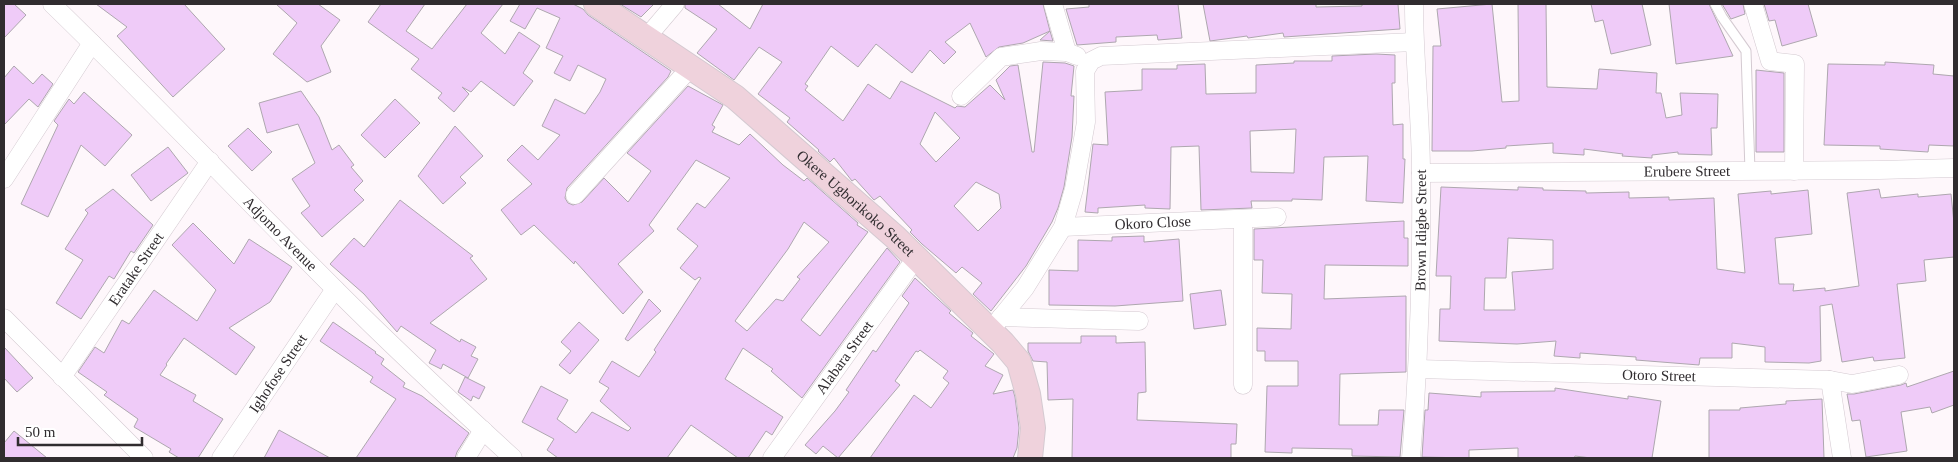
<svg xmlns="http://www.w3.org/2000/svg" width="1958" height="462" font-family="Georgia,serif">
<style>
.building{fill:#efcbf8;stroke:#aea7af;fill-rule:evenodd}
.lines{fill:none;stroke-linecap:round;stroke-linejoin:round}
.lane-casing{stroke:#d4cad1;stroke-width:11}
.street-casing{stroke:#d4cad1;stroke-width:19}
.secondary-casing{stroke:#d4cad1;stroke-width:26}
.lane{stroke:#fff;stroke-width:9}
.street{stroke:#fff;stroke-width:18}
.secondary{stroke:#efd2dc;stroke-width:24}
.labels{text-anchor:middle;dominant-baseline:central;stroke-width:4;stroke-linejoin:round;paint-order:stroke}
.street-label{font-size:15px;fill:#302c2f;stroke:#fff}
</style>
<rect width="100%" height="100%" fill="#fef7fb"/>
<!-- building -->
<g class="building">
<polygon points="4,4 14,4 26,15 4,38"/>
<polygon points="96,4 184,4 225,49 173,97 117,36 127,27"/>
<polygon points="276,4 318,4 340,20 321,46 331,72 307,82 273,54 297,23"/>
<polygon points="381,4 425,4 406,31 432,49 467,4 503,4 481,33 505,54 519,32 540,46 523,73 533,81 514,106 481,81 471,92 462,87 469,94 454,112 438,98 442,93 411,69 419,59 368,22"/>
<path d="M520 4H573L583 9 588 15 671 71 668 77 567 188 565 198 568 203 573 205 582 202 604 178 628 202 651 171 627 153 688 86 723 105 712 125 715 127 712 132 739 145 750 134 783 165 804 181 807 178 858 223 857 225 868 232 801 320 820 336 887 248 900 262 802 398 771 371 773 369 743 348 725 379 783 417 772 435 766 431 748 458H738L691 425 667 458H558L547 450 554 439 522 422 541 386 568 400 557 419 576 433 592 412 628 431 631 428 600 401 609 388 599 382 612 361 639 377 656 352 654 350 701 278 699 277 695 280 680 268 698 246 677 229 697 203 705 208 730 178 696 160 649 225 654 231 618 264 643 292 623 314 575 261 574 264 534 225 521 235 501 210 532 184 507 160 522 145 538 160 560 135 542 126 555 99 585 114 600 92 606 79 578 65 570 81 554 73 563 56 546 48 560 18 537 8 525 29 510 21ZM804 222 829 242 797 277 800 279 783 301 776 299 747 331 735 321 788 249Z"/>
<polygon points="620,4 654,4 641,17"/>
<path d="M685 4H718L750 29 763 4H1043L1050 31 1023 43 999 47 986 57 970 23 945 42 956 52 944 64 930 50 912 73 876 44 858 67 831 46 805 84 808 86 805 90 843 121 868 84 890 99 901 81 955 108 957 106 965 107 990 85 1005 100 996 80 1010 66 1018 65 1032 152H1034L1043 62 1065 63 1074 66 1071 96H1074L1072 137 1064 187 1058 208 1052 222 1026 266 991 311 973 294 982 283 962 267 956 273 922 244 910 232 912 230 880 196 874 200 855 179 852 181 834 158 830 162 818 151 819 150 787 122 790 118 758 94 782 62 759 47 734 80 697 53 717 29 685 8ZM935 112 960 138 936 162 920 144ZM976 182 999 194 1001 208 978 231 954 206Z"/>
<polygon points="1089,4 1178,4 1182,38 1158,40 1157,35 1116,37 1116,42 1077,45 1066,9 1089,7"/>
<polygon points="1203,4 1316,4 1316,7 1362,6 1362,4 1398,4 1400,29 1284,37 1283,33 1248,38 1247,36 1210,41"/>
<polygon points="1492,4 1502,102 1519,101 1518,4 1546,4 1547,87 1597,89 1599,69 1657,73 1656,93 1661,93 1666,118 1682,115 1680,93 1718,94 1717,128 1711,128 1712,155 1678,154 1678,152 1652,155 1652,158 1622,156 1623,154 1584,149 1584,155 1553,153 1553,143 1506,146 1506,148 1472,151 1432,151 1433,46 1441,46 1437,9"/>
<polygon points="1591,4 1642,4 1651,45 1611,54 1603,20 1595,22"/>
<polygon points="1669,4 1709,4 1733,56 1676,64"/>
<polygon points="1722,4 1743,4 1745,14 1731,19"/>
<polygon points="1764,4 1808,4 1817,36 1782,46 1775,20 1769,21"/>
<polygon points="1050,31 1053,41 1040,40"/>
<path d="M1376 54 1395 55V83H1392L1393 125 1403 124V159H1405L1403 203 1366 201 1368 156 1324 157 1322 200 1292 199V201H1251L1252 208 1201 210 1199 146 1171 147 1170 209 1145 208V205L1098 208V213L1085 212 1093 144 1108 145 1105 92 1142 90V69H1177V65L1205 64 1206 94 1256 93V65L1294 63V61H1332V56ZM1296 129 1294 173 1251 172 1250 131Z"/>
<polygon points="1885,62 1934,65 1933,74 1954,76 1954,146 1929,145 1928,152 1880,149 1880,146 1824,145 1828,64 1885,65"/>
<polygon points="14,66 33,84 42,74 53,84 38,107 29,99 4,125 4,78"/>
<polygon points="1756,70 1784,73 1784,152 1756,152"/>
<polygon points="301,91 319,117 332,150 339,145 354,165 351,167 363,181 354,190 364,200 322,237 301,213 310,206 292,179 315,163 298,124 267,133 259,103"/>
<polygon points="84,92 132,135 105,166 81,145 48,217 21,204 58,125 54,121 69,99 74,104"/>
<polygon points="395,99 420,123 385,158 361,135"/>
<polygon points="455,126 483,156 460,177 466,183 443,204 418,176"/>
<polygon points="248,128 272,152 252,171 228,146"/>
<polygon points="168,147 188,173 151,201 131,175"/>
<path d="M1441 187 1518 190V187L1543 188V190L1586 191V193L1629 192V198L1669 197V200L1714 198 1717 269 1745 273 1738 194 1771 191V194L1808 190 1812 234 1775 238 1779 284H1794L1793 291 1825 288V291L1859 286 1847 193 1879 189 1881 198 1918 194V197L1951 194 1954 223V257L1924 260 1926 281 1897 284 1905 358 1874 361 1873 357 1842 362 1832 304 1820 306 1821 361 1809 363 1765 362V347L1732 343V358H1700L1699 365 1636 360V357L1580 353V358L1554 356 1556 341 1517 344 1439 341 1440 309H1450L1451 276H1436ZM1508 238 1553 240V269L1512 272 1515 310H1484L1485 278H1506Z"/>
<polygon points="113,189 153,225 134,253 131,251 114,279 109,276 81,319 56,303 83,260 65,249 88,213 85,210"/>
<polygon points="400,200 473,256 470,258 487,279 430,323 460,342 461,339 476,347 471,356 478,359 468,378 443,364 441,369 429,363 436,350 401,326 397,332 364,294 330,264 354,238 364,247"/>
<polygon points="1404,221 1404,238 1408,238 1408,266 1325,265 1324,299 1406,296 1406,372 1340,374 1339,425 1378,425 1379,410 1404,410 1400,457 1352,456 1352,449 1292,448 1292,453 1265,452 1267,386 1298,386 1298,361 1265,361 1265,351 1257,351 1257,328 1291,329 1292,294 1262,293 1263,260 1254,260 1254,229"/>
<polygon points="193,223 234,264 249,239 292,267 270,302 229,328 255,347 236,375 184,338 166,364 167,365 160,375 196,395 193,401 223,419 198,458 179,458 169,452 171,449 134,427 138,419 104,395 107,392 78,372 95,347 104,353 122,320 129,324 154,290 197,321 216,290 172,245"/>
<polygon points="1144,236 1144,242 1179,239 1183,301 1115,306 1049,305 1049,270 1078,271 1078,240 1112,241 1112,237"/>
<polygon points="915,278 951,311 949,313 973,333 971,336 994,354 985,366 1003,375 993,394 1013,390 1015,397 1019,428 1017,448 1013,458 870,458 914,395 931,408 949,383 943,378 948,371 920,350 918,352 916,351 895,381 900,385 838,458 823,446 816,454 805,445 835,411 849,392 846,390 873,350 876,352 909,303 902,296"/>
<polygon points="1221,290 1226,325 1194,329 1190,294"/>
<polygon points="649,299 661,311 628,341 625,339"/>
<polygon points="333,322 376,352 375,353 384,359 381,364 405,383 403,387 422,396 469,433 457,452 455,458 356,458 396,399 370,382 373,377 320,341"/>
<polygon points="579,322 599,340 570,374 559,365 571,351 561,342"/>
<polygon points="1081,336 1116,336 1116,343 1145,342 1146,392 1138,393 1137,420 1237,424 1236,444 1231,444 1231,458 1072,458 1073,399 1048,400 1047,362 1033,361 1028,351 1028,343 1081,343"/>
<polygon points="4,347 33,378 17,392 4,378"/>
<polygon points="1954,371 1954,405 1932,413 1930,407 1901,412 1907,451 1866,457 1860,420 1852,421 1847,394 1854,394 1901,385 1906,383 1907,387"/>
<polygon points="465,377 485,387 479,399 473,396 471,401 458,392"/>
<polygon points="1555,388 1628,399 1628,396 1661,401 1652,458 1591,458 1575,456 1574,458 1518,458 1518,448 1469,450 1469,458 1422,457 1425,410 1428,410 1429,393 1481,397 1481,392 1555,391"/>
<polygon points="1822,399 1824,458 1709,458 1709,410 1740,410 1740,408 1786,404 1786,401"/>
<polygon points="279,430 330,458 264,458"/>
<polygon points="14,431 47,458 4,458 4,443"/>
</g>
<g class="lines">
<!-- lane casing -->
<g class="lane-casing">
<polyline id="lane" points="1715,4 1722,17 1746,51 1750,171"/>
</g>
<!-- street casing -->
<g class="street-casing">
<g id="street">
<path id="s1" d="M52 4C148 97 240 194 335 289 393 347 453 403 513 458"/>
<polyline points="1053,4 1067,52 1077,56"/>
<polyline points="1753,4 1770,61 1795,64 1794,171"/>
<polyline points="647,37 675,4"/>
<polyline points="961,96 1001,57 1041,51 1067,52"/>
<path id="s2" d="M1421 173 1879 170 1954 168"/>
<polyline points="4,179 92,43"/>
<polyline points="575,195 691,67"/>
<polyline points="1243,219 1243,385"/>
<path id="s3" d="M1063 227 1277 217"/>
<polyline points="1001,317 1139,321"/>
<polyline points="4,318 144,458"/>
<polyline points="990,331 1025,288 1063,227 1074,189 1086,122 1085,71 1091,61 1101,56 1414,42"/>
<path id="s4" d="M1418 369 1830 380 1852 384 1899 375"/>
<path id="s5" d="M62 377 210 161"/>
<polyline points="1830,380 1842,458"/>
<path id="s6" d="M221 458 335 289"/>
<polyline points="466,458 483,430"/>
<path id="s7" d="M772 458 916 258"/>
<path id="s8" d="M1411 458C1419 364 1422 269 1421 174 1421 117 1414 61 1414 4"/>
</g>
</g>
<!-- secondary casing -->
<g class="secondary-casing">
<g id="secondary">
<path id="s9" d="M596 4 735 97 895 237 1003 343 1019 362 1028 394 1033 428 1030 458"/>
</g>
</g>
<!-- lane -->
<use href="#lane" class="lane"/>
<!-- street -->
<use href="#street" class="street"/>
<!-- secondary -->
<use href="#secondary" class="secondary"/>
</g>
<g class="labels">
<!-- street labels -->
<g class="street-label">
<text stroke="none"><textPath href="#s2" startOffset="266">Erubere Street</textPath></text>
<text stroke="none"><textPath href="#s9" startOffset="328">Okere Ugborikoko Street</textPath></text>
<text stroke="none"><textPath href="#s3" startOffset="90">Okoro Close</textPath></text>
<text stroke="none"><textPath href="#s8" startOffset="228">Brown Idigbe Street</textPath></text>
<text stroke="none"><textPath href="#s1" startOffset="324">Adjomo Avenue</textPath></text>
<text stroke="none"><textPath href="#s5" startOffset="131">Eratake Street</textPath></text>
<text stroke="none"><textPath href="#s7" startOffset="124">Alabara Street</textPath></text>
<text stroke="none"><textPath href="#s6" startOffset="102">Ighofose Street</textPath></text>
<text stroke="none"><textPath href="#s4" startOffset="241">Otoro Street</textPath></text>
</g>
</g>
<!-- border -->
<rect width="1958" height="462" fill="none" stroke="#302c2f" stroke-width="10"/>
<!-- scale -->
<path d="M18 437v8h124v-8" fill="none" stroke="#302c2f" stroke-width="2.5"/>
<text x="25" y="437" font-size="15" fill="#302c2f" stroke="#ffffff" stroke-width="4" paint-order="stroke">50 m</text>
</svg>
